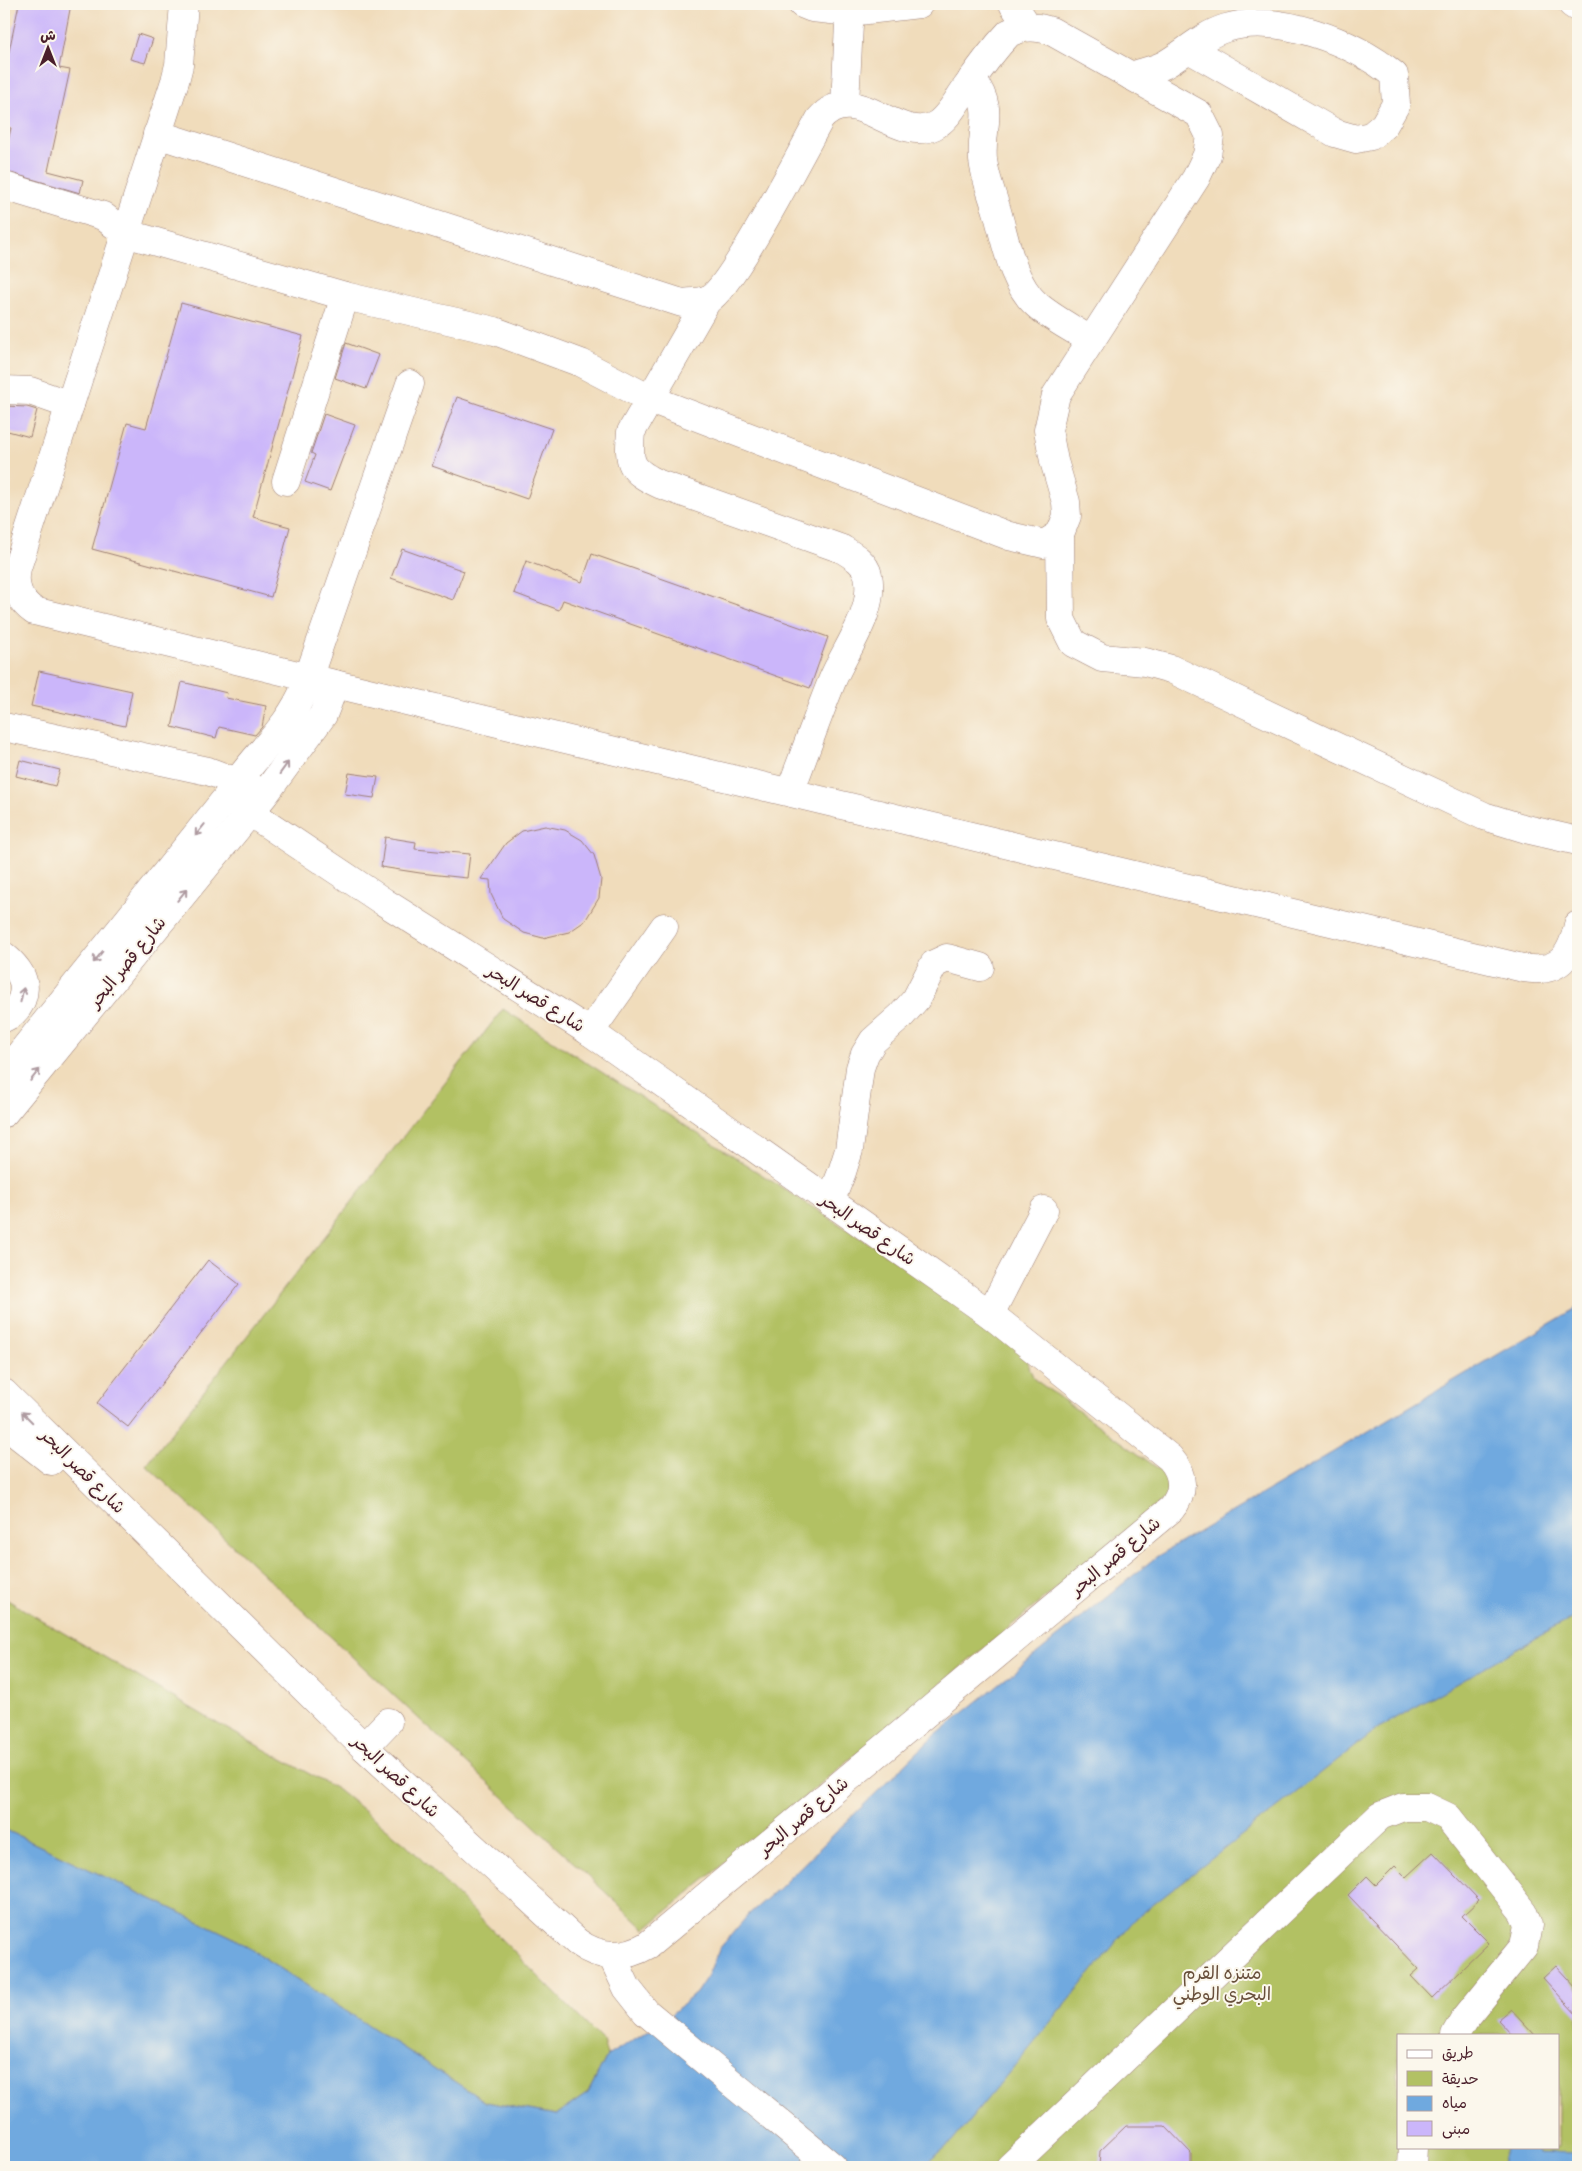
<svg xmlns="http://www.w3.org/2000/svg" width="1582" height="2171" font-family="Itim,'Playpen Sans Arabic',sans-serif">
<style>
.green{fill:#b2c164;stroke:#7e7048;fill-rule:evenodd}
.water{fill:#6fa9df;stroke:#5c6485}
.building{fill:#cbb6fa}
.lines{fill:none;stroke-linecap:round;stroke-linejoin:round}
.minor-casing{stroke:#9d7e73;stroke-width:29}
.minor{stroke:#fff;stroke-width:28}
.oneway{stroke:#ae9aa0}
.labels{text-anchor:middle;dominant-baseline:central;stroke-width:4;stroke-linejoin:round;paint-order:stroke}
.street-label{font-size:18px;fill:#4a1f2b;stroke:#fbf7ec}
.park-label{font-size:18px;fill:#69503c;stroke:#fbf7ec}
</style>
<rect width="100%" height="100%" fill="#fbf7ec"/>
<filter id="ink" filterUnits="userSpaceOnUse"><feTurbulence type="fractalNoise" baseFrequency=".02" numOctaves="2"/><feDisplacementMap in="SourceGraphic" scale="10" xChannelSelector="R" yChannelSelector="G"/><feConvolveMatrix kernelMatrix="1 2 1 2 8 2 1 2 1" color-interpolation-filters="sRGB"/></filter>
<filter id="wash" filterUnits="userSpaceOnUse"><feTurbulence type="fractalNoise" baseFrequency=".0096" numOctaves="4" result="noise"/><feDisplacementMap in="SourceGraphic" scale="20" xChannelSelector="R" yChannelSelector="G"/><feGaussianBlur stdDeviation="1.12" result="paint"/><feColorMatrix in="noise" values="0 0 0 0 0 0 0 0 0 0 0 0 0 0 0 0 0 1.4 0 .05"/><feComposite in="paint" operator="in"/></filter>
<g filter="url(#wash)">
<rect width="100%" height="100%" fill="#f0dcbb"/>
<!-- green -->
<g class="green">
<polygon points="503,1009 1017,1338 1034,1379 1181,1485 645,1929 146,1465"/>
<path d="M1578 1557V2167H816ZM1398 2035H1558V2147H1398Z"/>
<polygon points="4,1598 220,1725 337,1789 406,1844 603,2041 607,2056 588,2093 556,2115 486,2102 232,1937 4,1829"/>
</g>
<!-- water -->
<g class="water">
<polygon points="1578,1307 1578,1616 1552,1629 1377,1729 1135,1919 952,2142 922,2167 4,2167 4,1829 232,1937 486,2102 556,2115 588,2093 607,2056 662,2022 696,1993 708,1975 719,1949 749,1914 778,1889 931,1739 1156,1557"/>
<polygon points="1507,2147 1537,2147 1538,2152 1578,2153 1578,2167 1501,2167"/>
</g>
<g id="blocks">
<!-- building -->
<g class="building">
<polygon points="19,4 71,4 59,68 70,70 48,171 83,180 80,193 4,171 4,158 11,128 4,127 4,55 8,56"/>
<polygon points="138,34 153,39 145,63 130,59"/>
<polygon points="181,303 303,336 253,517 290,527 271,597 92,549 127,423 146,428"/>
<polygon points="346,343 379,355 366,389 335,378"/>
<polygon points="457,397 552,429 527,499 432,466"/>
<polygon points="4,406 27,407 37,410 30,437 4,430"/>
<polygon points="324,414 355,425 330,491 305,482 315,455 311,453"/>
<polygon points="402,549 464,571 453,600 391,578"/>
<polygon points="592,554 828,637 810,688 563,600 559,610 514,593 526,561 582,582"/>
<polygon points="39,671 132,691 125,726 31,706"/>
<polygon points="182,682 227,693 226,698 266,706 262,727 255,735 219,727 216,738 172,727"/>
<polygon points="20,760 60,770 55,786 16,776"/>
<polygon points="349,773 378,777 374,798 345,794"/>
<polygon points="545,826 565,830 582,840 594,855 601,879 599,898 585,921 569,932 543,938 524,933 503,919 491,894 490,880 481,879 506,843 522,831"/>
<polygon points="385,837 416,842 415,849 470,854 467,878 420,873 381,867"/>
<polygon points="208,1260 239,1284 128,1427 97,1403"/>
<polygon points="1433,1852 1479,1900 1462,1916 1489,1943 1432,1998 1411,1976 1419,1969 1348,1895 1367,1876 1376,1885 1395,1866 1406,1877"/>
<polygon points="1556,1966 1578,1990 1578,2016 1543,1978"/>
<polygon points="1511,2009 1535,2035 1512,2035 1498,2020"/>
<polygon points="1126,2126 1165,2126 1191,2153 1191,2167 1099,2167 1100,2151"/>
</g>
</g>
</g>
<g filter="url(#ink)">
<use href="#blocks" fill-opacity="0" stroke="#9d7e73" stroke-width="1"/>
<g class="lines">
<!-- minor casing -->
<g class="minor-casing">
<g id="minor">
<path d="M184 4 179 65 175 81 17 568C13 587 19 600 34 611L335 684 1523 968C1559 974 1571 957 1578 925"/>
<polyline points="802,4 812,8 850,12 919,4"/>
<polyline points="1013,4 1028,27"/>
<polyline points="1572,4 1578,8"/>
<path d="M1131 76C1142 72 1154 70 1164 65 1185 53 1203 35 1226 28 1277 12 1354 42 1394 75L1396 104 1384 125 1371 136 1356 139 1335 133 1189 49"/>
<path d="M972 79C996 112 980 125 983 160 985 177 992 194 997 211 1006 242 1012 283 1037 305 1053 319 1074 329 1091 341"/>
<polyline points="845,104 850,4"/>
<path d="M157 134 682 303C690 302 702 302 709 299 732 287 803 149 820 119 855 79 896 144 934 126 948 119 957 100 966 88 979 69 993 50 1009 33 1024 26 1036 26 1051 31L1199 114 1210 136 1207 155 1196 178 1056 395 1048 430 1054 461 1066 502 1067 516 1060 534 1061 619 1073 643 1102 658 1145 662 1171 669 1484 816 1526 829 1578 841"/>
<polyline points="4,186 103,216 125,233 345,296 495,331 581,363 650,399 1009,536 1044,544 1060,534"/>
<path d="M708 299 631 432C628 464 630 470 659 484L842 549C852 555 865 562 868 575 876 612 845 649 832 681 817 718 804 755 790 792"/>
<polyline points="4,390 30,391 70,405"/>
<polyline points="286,481 345,296"/>
<polyline points="4,727 208,771 253,788"/>
<path d="M4 956C10 961 16 967 20 974 29 990 21 1011 4 1018"/>
<polyline points="590,1032 664,927"/>
<path d="M4 1074 227 797C250 758 288 731 305 687L410 384"/>
<polyline points="4,1113 265,794 323,715 335,684"/>
<polyline points="830,1202 842,1172 849,1150 860,1068 865,1054 873,1041 901,1016 916,999 934,964 947,958 980,967"/>
<polyline points="990,1314 1044,1210"/>
<path d="M4 1393 364 1747 577 1942C600 1959 624 1959 648 1945L1171 1509C1185 1493 1184 1474 1170 1458L990 1314 590 1032 384 902 227 797"/>
<polyline points="4,1424 51,1461"/>
<polyline points="364,1747 388,1722"/>
<polyline points="612,1956 627,1988 646,2012 833,2167"/>
<polyline points="1010,2167 1380,1816 1403,1807 1427,1807 1448,1817 1523,1912 1528,1925 1524,1946 1463,2021 1455,2035"/>
<polyline points="1412,2167 1413,2147"/>
</g>
</g>
<!-- minor -->
<use href="#minor" class="minor"/>
</g>
<!-- one-way arrows -->
<defs><path id="oneway-shaft" d="M-6 0H5M1.5-3L5.5 0L1.5 3" fill="none" stroke-width="1.6" stroke-linecap="round" stroke-linejoin="round" transform="scale(1.25)"/></defs>
<g class="oneway">
<use href="#oneway-shaft" transform="translate(284 768) rotate(-54)"/>
<use href="#oneway-shaft" transform="translate(200 830) rotate(129)"/>
<use href="#oneway-shaft" transform="translate(182 895) rotate(-51)"/>
<use href="#oneway-shaft" transform="translate(98 957) rotate(129)"/>
<use href="#oneway-shaft" transform="translate(22 995) rotate(-78)"/>
<use href="#oneway-shaft" transform="translate(35 1075) rotate(-51)"/>
<use href="#oneway-shaft" transform="translate(27 1417) rotate(-135)"/>
</g>
</g>
<g class="labels">
<!-- street labels -->
<g class="street-label">
<text transform="translate(127 962) rotate(-51)">شارع قصر البحر</text>
<text transform="translate(536 998) rotate(32)">شارع قصر البحر</text>
<text transform="translate(868 1229) rotate(35)">شارع قصر البحر</text>
<text transform="translate(83 1471) rotate(45)">شارع قصر البحر</text>
<text transform="translate(1115 1556) rotate(-40)">شارع قصر البحر</text>
<text transform="translate(396 1776) rotate(43)">شارع قصر البحر</text>
<text transform="translate(803 1816) rotate(-40)">شارع قصر البحر</text>
</g>
<!-- park labels -->
<g class="park-label">
<text x="1222" y="1973">متنزه القرم<tspan x="1222" dy="21">البحري الوطني</tspan></text>
</g>
</g>
<!-- margin -->
<rect width="1582" height="2171" fill="none" stroke="#fbf7ec" stroke-width="20"/>
<!-- legend -->
<rect x="1397" y="2034" width="162" height="115" fill="#fbf7ec" stroke="#b4a19f"/>
<rect x="1407" y="2050" width="25" height="8" fill="#ffffff" stroke="#b4a19f"/>
<text x="1442" y="2058" font-size="15" fill="#4a1f2b">طريق</text>
<rect x="1407" y="2071" width="25" height="15" fill="#b2c164" stroke="#b4a19f"/>
<text x="1442" y="2084" font-size="15" fill="#4a1f2b">حديقة</text>
<rect x="1407" y="2096" width="25" height="15" fill="#6fa9df" stroke="#b4a19f"/>
<text x="1442" y="2108" font-size="15" fill="#4a1f2b">مياه</text>
<rect x="1407" y="2121" width="25" height="15" fill="#cbb6fa" stroke="#b4a19f"/>
<text x="1442" y="2134" font-size="15" fill="#4a1f2b">مبنى</text>
<!-- north arrow -->
<g transform="translate(48 48)" stroke="#fbf7ec" stroke-width="4" paint-order="stroke">
<path d="M0-4L9 19L0 12L-9 19Z" fill="#4a1f2b"/>
<text y="-8" font-size="14" font-weight="bold" text-anchor="middle" fill="#4a1f2b">ش</text>
</g>
</svg>
